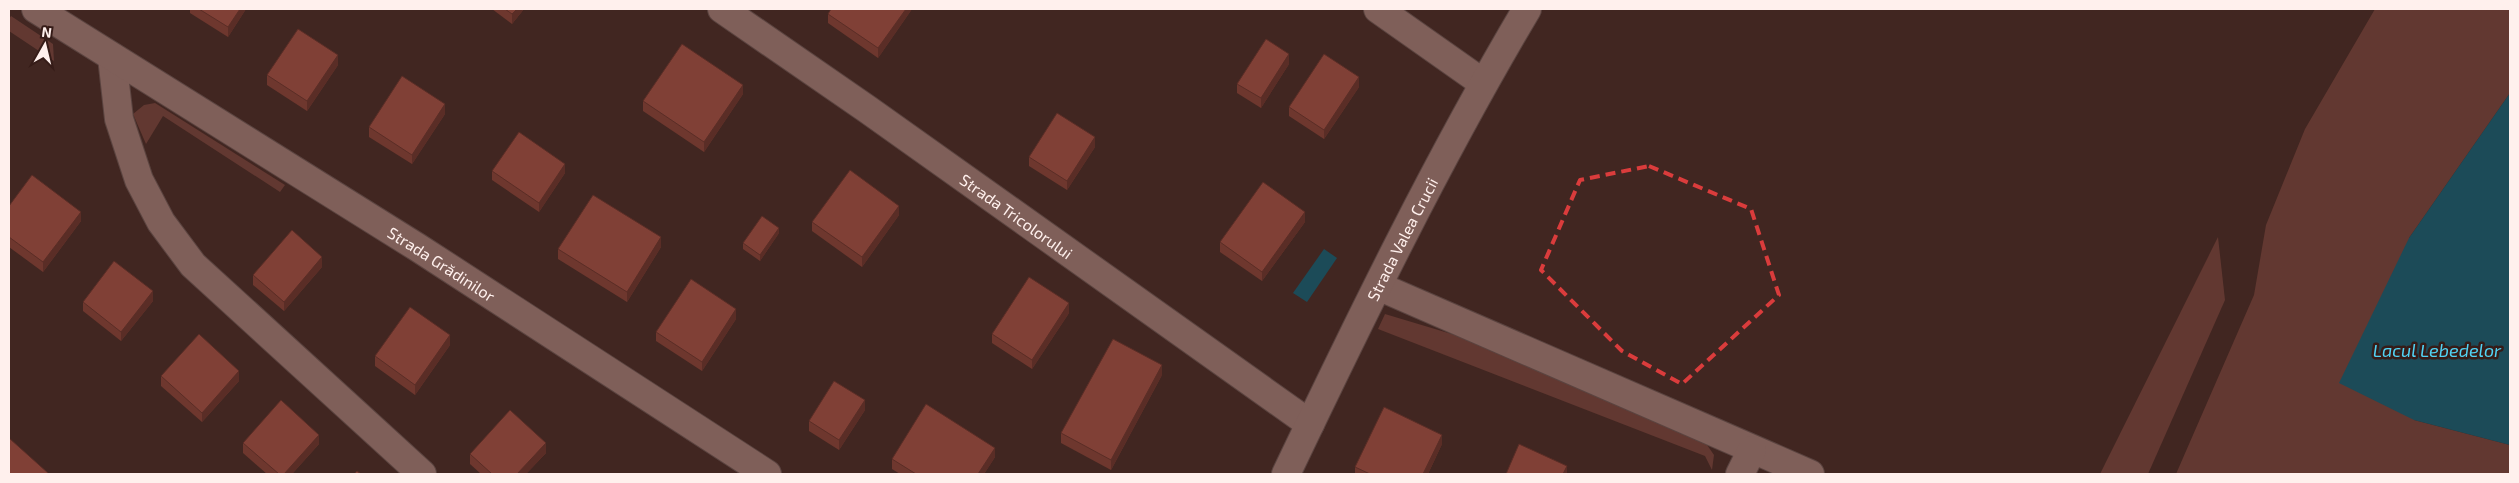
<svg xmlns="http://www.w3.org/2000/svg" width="2519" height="483" font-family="'Exo 2',sans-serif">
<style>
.green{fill:#623831}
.water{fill:#1c4b58}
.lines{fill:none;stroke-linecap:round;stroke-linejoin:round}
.minor-casing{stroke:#5b4440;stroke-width:30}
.tertiary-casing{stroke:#5b4440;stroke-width:30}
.minor{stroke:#7f5f59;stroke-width:28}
.tertiary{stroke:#7f5f59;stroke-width:28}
.wall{fill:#6e372e}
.shaded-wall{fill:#5a2d26}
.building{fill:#804036;stroke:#5a2d26}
.marked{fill:none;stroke:#da3c3c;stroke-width:4;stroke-dasharray:10 6;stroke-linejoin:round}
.labels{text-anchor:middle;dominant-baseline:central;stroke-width:5;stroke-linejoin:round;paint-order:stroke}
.street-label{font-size:16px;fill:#fff0ed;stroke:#361c18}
.water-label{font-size:18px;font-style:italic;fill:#51d3f4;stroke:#361c18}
</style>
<rect width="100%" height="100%" fill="#412621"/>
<!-- green -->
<g class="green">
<polygon points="2375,9 2510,9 2510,93 2409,238 2414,420 2510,445 2510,474 2176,474 2254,295 2266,225 2305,129"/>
<polygon points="11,16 53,44 54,61 9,31 9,19"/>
<polygon points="155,103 285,185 280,192 163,116 146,144 133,114 144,105"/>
<polygon points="2218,237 2225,300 2148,474 2100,474"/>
<polygon points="1385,314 1495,347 1703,439 1714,455 1712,470 1705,456 1378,329"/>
</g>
<!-- water -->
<g class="water">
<polygon points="2510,93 2510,445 2414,420 2339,383 2409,238"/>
<polygon points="1324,249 1337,258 1307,302 1293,293"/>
</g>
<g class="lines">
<!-- minor casing -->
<g class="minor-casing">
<g id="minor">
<path id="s1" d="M722 9 867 109 1310 424"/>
<polyline points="1378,9 1483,83"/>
<polyline points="112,57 119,119 139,180 161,222 193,265 422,474"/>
<polyline points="1378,286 1810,474"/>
<path id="s2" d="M1286 474C1361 317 1438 159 1527 9"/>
<polyline points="1740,474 1752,450"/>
</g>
</g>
<!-- tertiary casing -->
<g class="tertiary-casing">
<g id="tertiary">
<path id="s3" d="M36 9 417 247 767 474"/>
</g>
</g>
<!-- minor -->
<use href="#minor" class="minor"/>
<!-- tertiary -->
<use href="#tertiary" class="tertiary"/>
</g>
<!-- wall -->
<g class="wall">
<polygon points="190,9 246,9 228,37 190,13"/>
<polygon points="492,9 524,9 512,24"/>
<polygon points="912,9 878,58 828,23 828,14"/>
<polygon points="1289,64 1261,108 1237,93 1237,84"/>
<polygon points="338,65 307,111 267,85 267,75"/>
<polygon points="1359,87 1324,139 1289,116 1289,107"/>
<polygon points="743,94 704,152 643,111 643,101"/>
<polygon points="445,114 412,164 369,137 369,127"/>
<polygon points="1095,147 1067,190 1029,166 1029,157"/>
<polygon points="492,171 565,173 539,212 492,180"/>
<polygon points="9,206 81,221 43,272 9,247"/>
<polygon points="899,215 862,267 812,231 812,222"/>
<polygon points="1305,222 1262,281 1220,252 1220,242"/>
<polygon points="779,233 760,261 743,249 743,243"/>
<polygon points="661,247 627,302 558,259 558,249"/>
<polygon points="322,267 284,311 253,285 253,275"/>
<polygon points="153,301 121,341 83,311 83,302"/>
<polygon points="1069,313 1032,369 992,343 992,334"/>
<polygon points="736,319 702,371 656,341 656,332"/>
<polygon points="450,345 415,395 375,366 375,356"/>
<polygon points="1162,375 1111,470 1061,443 1061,433"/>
<polygon points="161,376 239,381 202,422 161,386"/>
<polygon points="865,410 839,450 809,431 809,421"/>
<polygon points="243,443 319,444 292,474 267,474 243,453"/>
<polygon points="1442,444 1428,474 1355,474 1355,467"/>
<polygon points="546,453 526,474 481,474 470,464 470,454"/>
<polygon points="995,457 984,474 900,474 892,469 892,459"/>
</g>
<!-- shaded-wall -->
<g class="shaded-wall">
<polygon points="240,9 246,9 228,37 228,27"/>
<polygon points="517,9 524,9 512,24 512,14"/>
<polygon points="906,9 912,9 878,58 878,48"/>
<polygon points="1289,54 1289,64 1261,108 1261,98"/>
<polygon points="338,55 338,65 307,111 307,101"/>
<polygon points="1359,77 1359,87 1324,139 1324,130"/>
<polygon points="743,85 743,94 704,152 704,142"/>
<polygon points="445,104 445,114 412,164 412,155"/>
<polygon points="1095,137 1095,147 1067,190 1067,181"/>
<polygon points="565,164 565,173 539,212 539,203"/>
<polygon points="899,206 899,215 862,267 862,257"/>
<polygon points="81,212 81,221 43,272 43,262"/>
<polygon points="1305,212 1305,222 1262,281 1262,272"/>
<polygon points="779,228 779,233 760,261 760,255"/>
<polygon points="661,237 661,247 627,302 627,292"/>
<polygon points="322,257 322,267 284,311 284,302"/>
<polygon points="153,291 153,301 121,341 121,332"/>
<polygon points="1069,303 1069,313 1032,369 1032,360"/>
<polygon points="736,309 736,319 702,371 702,362"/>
<polygon points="450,335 450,345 415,395 415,385"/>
<polygon points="1162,365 1162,375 1111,470 1111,460"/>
<polygon points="239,371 239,381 202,422 202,413"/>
<polygon points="865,400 865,410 839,450 839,440"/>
<polygon points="319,435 319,444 292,474 284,474"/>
<polygon points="1442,435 1442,444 1428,474 1423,474"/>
<polygon points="546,443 546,453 526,474 517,474"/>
<polygon points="995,448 995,457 984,474 978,474"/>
<polygon points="1567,466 1567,474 1563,474"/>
</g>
<!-- building -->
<g class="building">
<polygon points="199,9 240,9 228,27"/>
<polygon points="505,9 517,9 512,14"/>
<polygon points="831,9 906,9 878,48 828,14"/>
<polygon points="298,29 338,55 307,101 267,75"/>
<polygon points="1266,39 1289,54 1261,98 1237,84"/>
<polygon points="682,44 743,85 704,142 643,101"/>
<polygon points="1324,54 1359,77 1324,130 1289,107"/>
<polygon points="402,76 445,104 412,155 369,127"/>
<polygon points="1057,113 1095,137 1067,181 1029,157"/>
<polygon points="519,132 565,164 539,203 492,171"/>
<polygon points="850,170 899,206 862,257 812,222"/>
<polygon points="32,175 81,212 43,262 9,237 9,206"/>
<polygon points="1263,182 1305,212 1262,272 1220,242"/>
<polygon points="593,195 661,237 627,292 558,249"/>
<polygon points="762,216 779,228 760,255 743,243"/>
<polygon points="292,230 322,257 284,302 253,275"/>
<polygon points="114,261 153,291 121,332 83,302"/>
<polygon points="1029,277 1069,303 1032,360 992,334"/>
<polygon points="691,279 736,309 702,362 656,332"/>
<polygon points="410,307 450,335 415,385 375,356"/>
<polygon points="199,334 239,371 202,413 161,376"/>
<polygon points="1113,339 1162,365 1111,460 1061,433"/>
<polygon points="834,381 865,400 839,440 809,421"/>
<polygon points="281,400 319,435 284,474 279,474 243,443"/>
<polygon points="926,404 995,448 978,474 916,474 892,459"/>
<polygon points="1384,407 1442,435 1423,474 1370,474 1355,467"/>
<polygon points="510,410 546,443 517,474 492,474 470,454"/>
<polygon points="9,438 48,473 47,474 9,474"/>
<polygon points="1519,444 1567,466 1563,474 1506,474"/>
<polygon points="357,471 361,474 354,474"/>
</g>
<!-- marked area -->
<path class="marked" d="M1649 166 1751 209 1779 295 1682 384 1622 351 1541 270 1580 180Z"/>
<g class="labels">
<!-- street labels -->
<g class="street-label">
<text stroke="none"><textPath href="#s1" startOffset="360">Strada Tricolorului</textPath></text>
<text stroke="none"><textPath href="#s2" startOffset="262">Strada Valea Crucii</textPath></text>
<text stroke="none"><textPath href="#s3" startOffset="479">Strada Grădinilor</textPath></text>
</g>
<!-- water labels -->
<g class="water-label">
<text x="2437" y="350">Lacul Lebedelor</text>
</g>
</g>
<!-- border -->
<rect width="2519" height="483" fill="none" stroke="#fff0ed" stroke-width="20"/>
<!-- north arrow -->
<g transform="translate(45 45) rotate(8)" stroke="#361c18" stroke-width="4" paint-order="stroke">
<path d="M0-4L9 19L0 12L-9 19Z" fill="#fff0ed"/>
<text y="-8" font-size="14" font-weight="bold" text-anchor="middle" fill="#fff0ed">N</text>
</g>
</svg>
